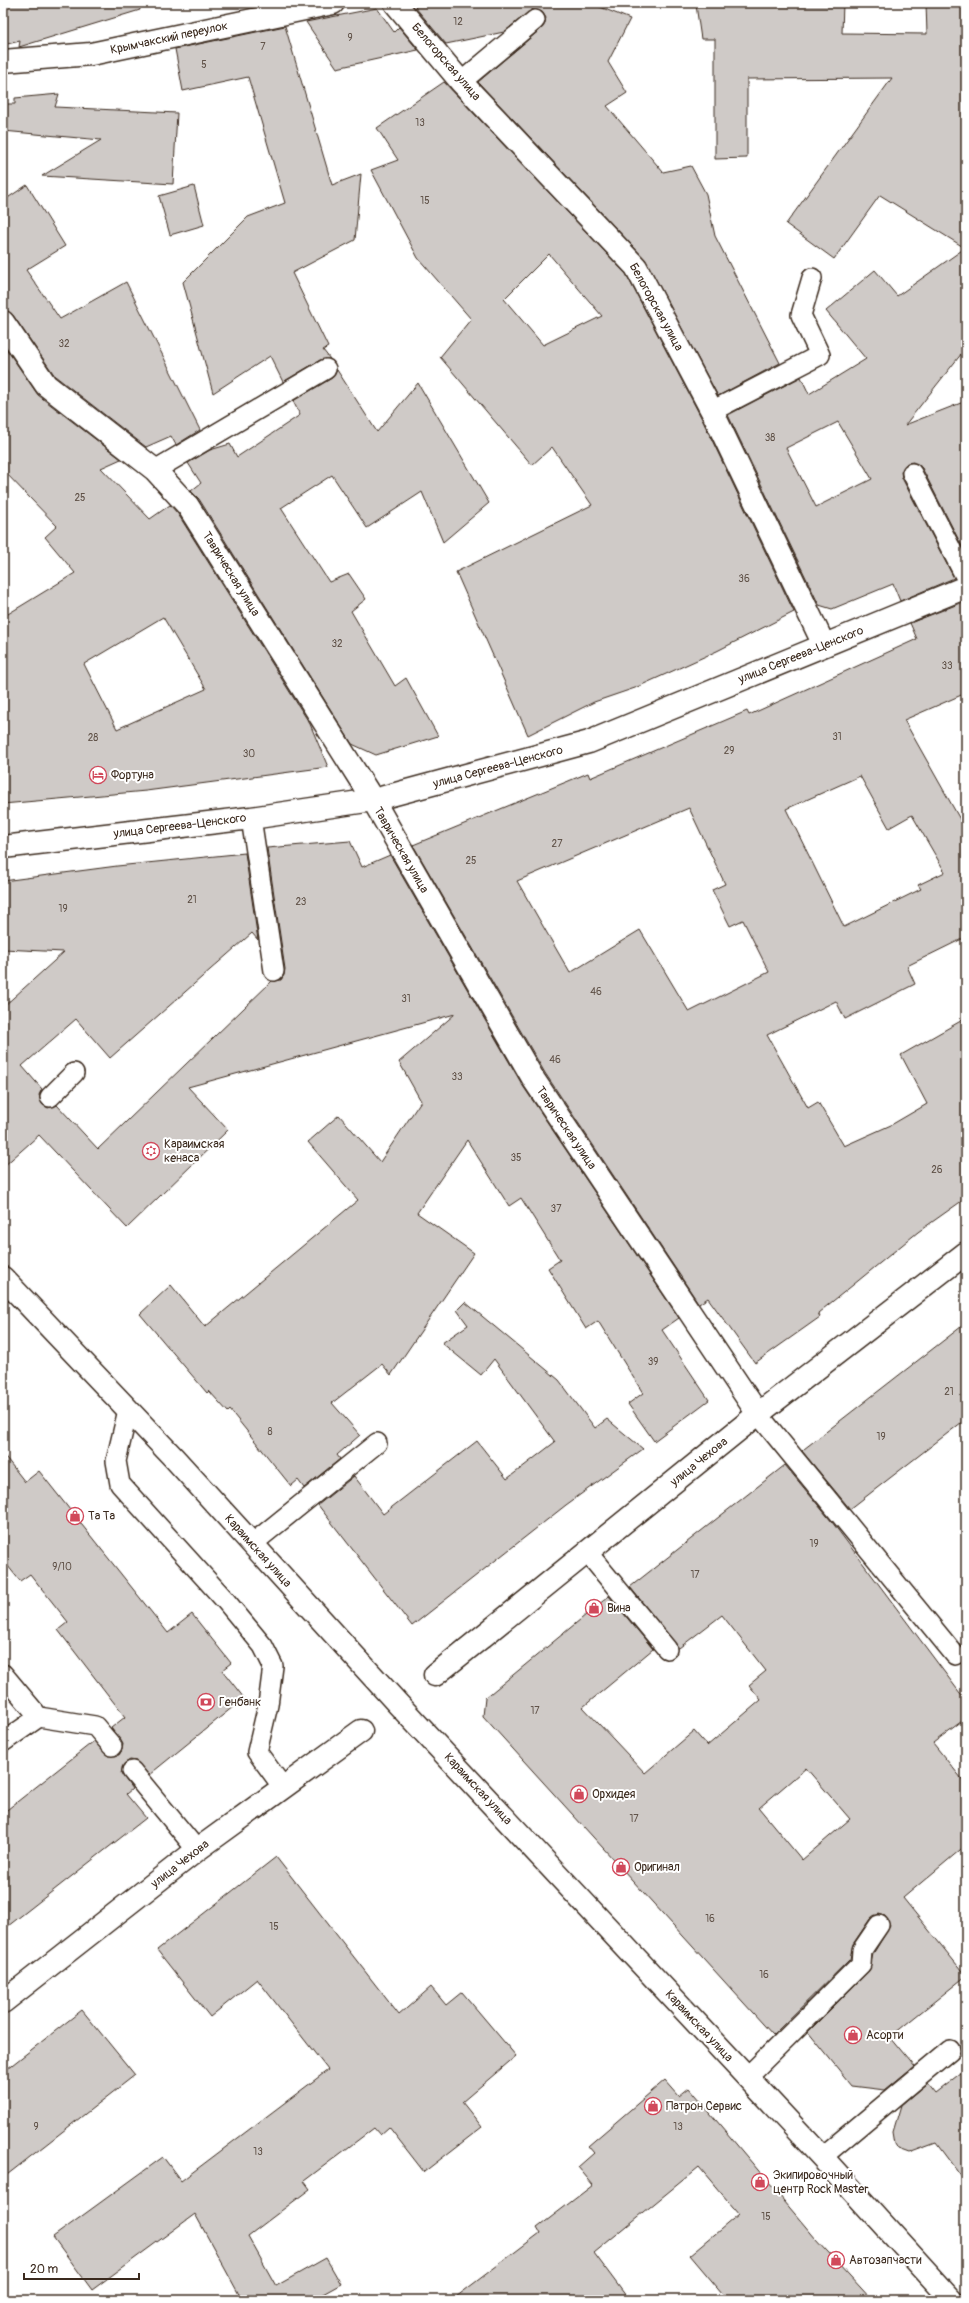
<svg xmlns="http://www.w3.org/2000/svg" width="969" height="2303" font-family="Pangolin,sans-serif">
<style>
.building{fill:#cfcac7;stroke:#3b2a1e;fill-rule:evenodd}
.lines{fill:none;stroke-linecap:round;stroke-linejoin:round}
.service-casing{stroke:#3b2a1e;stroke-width:22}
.minor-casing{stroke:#3b2a1e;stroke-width:25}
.secondary-casing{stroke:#3b2a1e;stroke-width:25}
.service{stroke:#fff;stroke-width:19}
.minor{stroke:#fff;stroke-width:22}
.secondary{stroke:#fff;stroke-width:22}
.labels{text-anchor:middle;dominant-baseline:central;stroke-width:4;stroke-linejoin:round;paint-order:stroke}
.number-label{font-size:10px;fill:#605248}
.street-label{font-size:12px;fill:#3b2a1e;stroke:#fff}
.poi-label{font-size:12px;fill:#3b2a1e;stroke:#fff;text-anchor:start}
</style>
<rect width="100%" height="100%" fill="#fff"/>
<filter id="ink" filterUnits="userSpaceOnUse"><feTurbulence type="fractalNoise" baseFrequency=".025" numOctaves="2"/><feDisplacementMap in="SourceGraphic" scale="8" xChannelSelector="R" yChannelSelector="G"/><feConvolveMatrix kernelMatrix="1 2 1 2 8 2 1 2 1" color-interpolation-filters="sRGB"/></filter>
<g filter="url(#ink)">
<!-- building -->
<g class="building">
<polygon points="3,3 139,3 140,10 19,47 20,41 3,45"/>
<polygon points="418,3 590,3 630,19 608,62 627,93 607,106 663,172 691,166 706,194 715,236 780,363 718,396 645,259 478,82 542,28 546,18 543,13 533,9 504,32 446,44 415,7"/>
<path d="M712 3H843L842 33 927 34 926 3H966V348L905 425 966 401V554L922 468 913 462 907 463 901 472 902 478 954 578 900 601 893 584 832 609 819 605 728 415 801 377 809 394 866 359 826 311 875 270 897 296 965 248 880 195 834 259 786 224 892 78 747 79V158L715 159V39H701L696 5ZM838 422 872 479 816 507 786 448Z"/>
<polygon points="377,8 394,32 399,27 418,50 337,68 306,22"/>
<polygon points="285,26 332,185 361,174 355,240 292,273 328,347 323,350 330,359 320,360 283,382 270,356 213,393 183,282 248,217 285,203 248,77 183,91 175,49"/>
<path d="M444 82 626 274 701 417 794 612 717 651 635 688 594 702 528 735 456 572 592 505 552 447 532 465 440 357 471 319 418 258 371 170 398 160 377 128ZM549 254 602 316 543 345 504 299Z"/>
<polygon points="59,94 55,107 177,113 173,184 42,176 101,140 3,131 3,104 15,104 15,98"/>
<polygon points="27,185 65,246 26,270 60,319 126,282 200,430 176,445 171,436 146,447 55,376 13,315 3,310 3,201"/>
<polygon points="194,186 204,225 170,235 159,196"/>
<path d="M3 344 38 395 121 459 101 468 150 519 170 505 178 514 310 724 328 767 146 791 3 804V617L75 573 45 537 57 526 3 470ZM163 617 206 689 117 729 84 664Z"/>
<polygon points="337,370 377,432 418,383 489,503 443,542 422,492 367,528 332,475 281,508 329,582 349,574 366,599 351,611 395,686 406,678 438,736 376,755 352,744 199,499 191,491 201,483 188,463 210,450 230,444 237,457 300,415 293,401 332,378"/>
<path d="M966 601V693L904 720 966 830V937L907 966 915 984 845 1019 836 1001 767 1035 808 1108 818 1102 844 1146 891 1125 927 1104 901 1055 966 1018V1198L918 1232 853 1285 818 1313 820 1317 755 1363 708 1298 699 1304 545 1073 413 845 588 773 590 778 747 711 749 715 917 639 910 623ZM860 776 889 828 912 815 945 872 918 885 921 889 844 927 786 809ZM689 808 725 884 712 890 730 926 743 920 769 972 689 1012 640 930 570 973 517 881Z"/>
<polygon points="350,841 362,867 390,855 523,1086 679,1318 662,1330 709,1400 654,1441 628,1404 643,1393 598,1321 586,1329 548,1268 560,1260 521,1198 509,1206 467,1140 417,1213 474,1253 391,1375 382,1364 332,1403 360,1435 337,1455 340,1459 304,1488 298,1480 291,1486 230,1410 228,1412 209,1391 207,1393 140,1314 171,1285 205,1327 358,1200 308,1142 339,1115 380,1162 421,1101 399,1062 455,1014 188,1087 228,1130 127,1228 39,1135 3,1167 3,1007 64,952 3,949 3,881 117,866 245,853 258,940 252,933 110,1058 76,1019 22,1066 42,1089 39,1095 42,1104 48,1108 57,1105 98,1149 272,981 281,980 284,975 285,969 267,848"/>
<polygon points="465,1302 559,1380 595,1428 607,1419 643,1449 566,1505 412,1626 318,1505 354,1476 383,1514 477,1441 507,1479 555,1442 494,1359 481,1375 442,1343 468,1325 457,1310"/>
<polygon points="966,1323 966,1419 850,1509 802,1451 804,1449"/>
<polygon points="3,1454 25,1482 39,1471 168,1633 192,1614 231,1663 222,1670 244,1698 149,1775 136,1761 130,1760 125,1763 121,1773 132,1789 126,1794 146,1818 3,1930 3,1813 94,1741 108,1756 119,1755 122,1750 123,1744 111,1728 125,1717 58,1630 68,1622 30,1574 20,1581 3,1560"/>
<path d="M785 1465 832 1522 966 1701V1718L933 1743 966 1784V1845L903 1898 966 1976 890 2037 914 2066 885 2090 852 2086 808 2032 869 1971 873 1954 890 1926 885 1916 879 1914 870 1919 853 1944 850 1959 773 2035 483 1716 485 1698 609 1596 653 1649 583 1707 645 1773 694 1731 707 1746 761 1700 749 1685 766 1671 722 1615 679 1648 630 1587ZM806 1768 850 1819 802 1860 759 1808Z"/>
<polygon points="276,1857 399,2015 431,1987 446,2005 462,1992 516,2056 462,2102 482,2127 424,2172 389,2127 380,2135 374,2128 304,2181 310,2189 248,2236 276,2286 326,2258 341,2284 312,2300 242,2300 195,2214 92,2290 53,2237 163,2157 181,2181 328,2070 257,1979 210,2017 157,1950"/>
<polygon points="82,2010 135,2075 3,2178 3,2072"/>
<polygon points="966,2069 966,2183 936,2143 909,2153 898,2149 895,2144 893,2132 901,2105 927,2083 935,2093"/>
<polygon points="665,2080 679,2096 689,2088 816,2239 872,2300 728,2300 690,2255 739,2214 699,2167 594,2253 629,2300 452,2300 540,2233 537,2228 593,2185 578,2167 594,2153 588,2146"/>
</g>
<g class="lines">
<!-- service casing -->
<g class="service-casing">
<g id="service">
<polyline points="461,82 535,20"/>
<polyline points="712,411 820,355 801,315 812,278"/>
<polyline points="155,470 326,369"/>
<polyline points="912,473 966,578"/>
<polyline points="251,818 274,971"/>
<polyline points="50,1097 74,1073"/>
<polyline points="128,1410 116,1461 120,1484 225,1600 263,1646 273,1666 268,1705 257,1752 282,1786"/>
<polyline points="758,1414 955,1655"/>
<polyline points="252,1544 377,1443"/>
<polyline points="587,1552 667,1649"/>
<polyline points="3,1674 39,1717 3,1742"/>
<polyline points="39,1717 95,1726 112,1746"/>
<polyline points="132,1771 197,1850"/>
<polyline points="747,2077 861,1964 862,1950 879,1925"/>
<polyline points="822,2157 950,2050"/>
</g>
</g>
<!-- minor casing -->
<g class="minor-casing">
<g id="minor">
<polyline points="395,3 461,82 636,267 712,411 824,645"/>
<polyline points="3,61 91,54 333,3"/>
<polyline points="3,322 46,385 155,470 188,506 373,800 534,1080 758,1414"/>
<polyline points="3,847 251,818 373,800 589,742 966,587"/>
</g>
</g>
<!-- secondary casing -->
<g class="secondary-casing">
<g id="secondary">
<polyline points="3,1278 174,1458 398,1704 822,2157 952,2300"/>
<polyline points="435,1675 758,1414 966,1253"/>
<polyline points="3,2002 197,1850 361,1731"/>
</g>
</g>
<!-- service -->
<use href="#service" class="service"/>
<!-- minor -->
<use href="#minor" class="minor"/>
<!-- secondary -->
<use href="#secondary" class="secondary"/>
</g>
</g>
<!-- icons -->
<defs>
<g id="hotel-ring" transform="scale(0.9)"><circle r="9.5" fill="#fff" stroke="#d1495b" stroke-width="1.5"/><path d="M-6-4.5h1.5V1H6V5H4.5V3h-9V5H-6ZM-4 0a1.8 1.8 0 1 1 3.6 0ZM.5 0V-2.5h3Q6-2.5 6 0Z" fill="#d1495b"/></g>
<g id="synagogue-ring" transform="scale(0.9)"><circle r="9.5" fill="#fff" stroke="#d1495b" stroke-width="1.5"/><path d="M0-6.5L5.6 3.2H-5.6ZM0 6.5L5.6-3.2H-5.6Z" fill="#d1495b"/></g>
<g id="shop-ring" transform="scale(0.9)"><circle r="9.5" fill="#fff" stroke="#d1495b" stroke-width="1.5"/><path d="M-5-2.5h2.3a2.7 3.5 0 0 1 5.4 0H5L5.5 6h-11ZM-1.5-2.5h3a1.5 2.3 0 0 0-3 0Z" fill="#d1495b"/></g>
<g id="bank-ring" transform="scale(0.9)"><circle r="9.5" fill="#fff" stroke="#d1495b" stroke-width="1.5"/><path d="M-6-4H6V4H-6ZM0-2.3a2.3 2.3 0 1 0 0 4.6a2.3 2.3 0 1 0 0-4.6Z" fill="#d1495b"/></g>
</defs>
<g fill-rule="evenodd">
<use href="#hotel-ring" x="98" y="775"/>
<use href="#synagogue-ring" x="151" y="1151"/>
<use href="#shop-ring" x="75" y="1516"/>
<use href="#shop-ring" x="594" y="1608"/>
<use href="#bank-ring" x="206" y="1702"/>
<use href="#shop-ring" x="579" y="1794"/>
<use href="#shop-ring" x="621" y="1867"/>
<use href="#shop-ring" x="853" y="2035"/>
<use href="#shop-ring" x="653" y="2106"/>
<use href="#shop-ring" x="760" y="2182"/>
<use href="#shop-ring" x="836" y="2260"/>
</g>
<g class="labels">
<!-- number labels -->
<g class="number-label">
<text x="458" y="22">12</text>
<text x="350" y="38">9</text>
<text x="263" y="47">7</text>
<text x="204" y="65">5</text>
<text x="420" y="123">13</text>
<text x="425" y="201">15</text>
<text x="64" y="344">32</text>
<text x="770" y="438">38</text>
<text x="80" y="498">25</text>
<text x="744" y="579">36</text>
<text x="337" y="644">32</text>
<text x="947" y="666">33</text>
<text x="837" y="737">31</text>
<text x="93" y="738">28</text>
<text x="729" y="751">29</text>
<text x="249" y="754">30</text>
<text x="557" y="844">27</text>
<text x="471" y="861">25</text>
<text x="192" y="900">21</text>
<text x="301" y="902">23</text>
<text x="63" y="909">19</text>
<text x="596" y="992">46</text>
<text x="406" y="999">31</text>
<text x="555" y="1060">46</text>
<text x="457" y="1077">33</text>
<text x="516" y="1158">35</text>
<text x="937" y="1170">26</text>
<text x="556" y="1209">37</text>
<text x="653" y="1362">39</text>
<text x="949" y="1392">21</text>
<text x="270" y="1432">8</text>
<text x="881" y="1437">19</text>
<text x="814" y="1544">19</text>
<text x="62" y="1567">9/10</text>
<text x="695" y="1575">17</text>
<text x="535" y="1711">17</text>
<text x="634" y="1819">17</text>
<text x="710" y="1919">16</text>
<text x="274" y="1927">15</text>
<text x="764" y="1975">16</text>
<text x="36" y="2127">9</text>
<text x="678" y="2127">13</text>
<text x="258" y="2152">13</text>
<text x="766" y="2217">15</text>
</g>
<!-- street labels -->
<g class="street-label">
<text transform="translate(169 38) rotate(-12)">Крымчакский переулок</text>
<text transform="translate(446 62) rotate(49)">Белогорская улица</text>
<text transform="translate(656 307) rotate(61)">Белогорская улица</text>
<text transform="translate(231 574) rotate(58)">Таврическая улица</text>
<text transform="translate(801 655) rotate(-22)">улица Сергеева-Ценского</text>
<text transform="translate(498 767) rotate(-15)">улица Сергеева-Ценского</text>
<text transform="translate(180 826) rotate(-7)">улица Сергеева-Ценского</text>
<text transform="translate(401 850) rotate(60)">Таврическая улица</text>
<text transform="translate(566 1128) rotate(56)">Таврическая улица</text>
<text transform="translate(699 1462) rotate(-39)">улица Чехова</text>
<text transform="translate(258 1551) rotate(48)">Караимская улица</text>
<text transform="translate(478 1789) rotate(47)">Караимская улица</text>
<text transform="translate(180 1864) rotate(-38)">улица Чехова</text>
<text transform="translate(699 2026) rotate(47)">Караимская улица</text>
</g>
<!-- poi labels -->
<g class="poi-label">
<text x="111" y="775">Фортуна</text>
<text x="164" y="1144">Караимская<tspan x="164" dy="14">кенаса</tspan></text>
<text x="88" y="1516">Та Та</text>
<text x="607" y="1608">Вина</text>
<text x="219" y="1702">Генбанк</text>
<text x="592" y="1794">Орхидея</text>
<text x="634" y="1867">Оригинал</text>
<text x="866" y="2035">Асорти</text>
<text x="666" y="2106">Патрон Сервис</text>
<text x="773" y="2175">Экипировочный<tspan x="773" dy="14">центр Rock Master</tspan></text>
<text x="849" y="2260">Автозапчасти</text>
</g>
</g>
<!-- margin -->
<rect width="969" height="2303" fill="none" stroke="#fff" stroke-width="16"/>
<rect x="8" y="8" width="953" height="2287" fill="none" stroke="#3b2a1e" stroke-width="1.5" filter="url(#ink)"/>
<!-- scale -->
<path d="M24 2273v6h115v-6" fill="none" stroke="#3b2a1e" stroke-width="2"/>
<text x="30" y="2273" font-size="12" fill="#3b2a1e" stroke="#ffffff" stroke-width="3" paint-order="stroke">20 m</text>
</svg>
